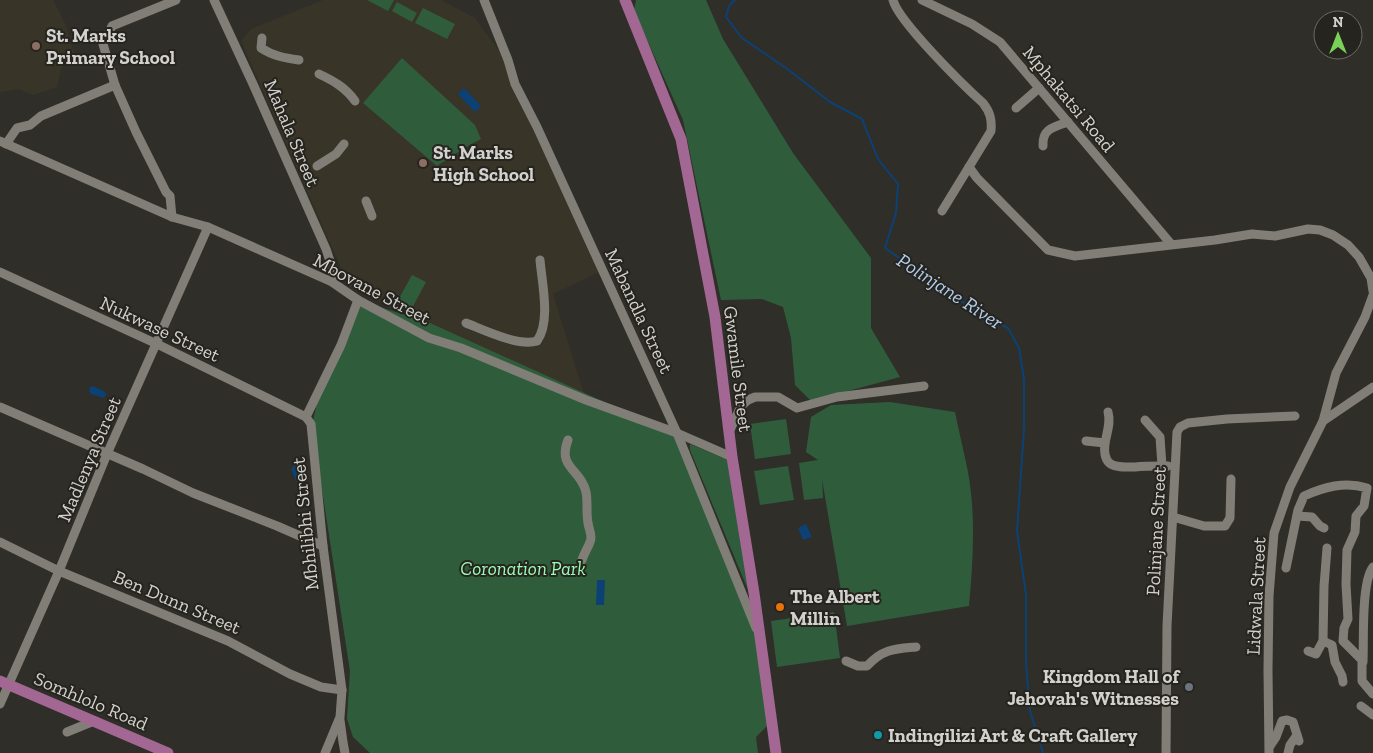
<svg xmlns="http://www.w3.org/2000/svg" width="1373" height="753" font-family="'Zilla Slab',serif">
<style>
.built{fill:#383427}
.green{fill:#2f5d3c}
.water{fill:#0c4176}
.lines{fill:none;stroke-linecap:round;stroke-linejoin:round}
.stream{stroke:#0c4176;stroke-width:2}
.minor{stroke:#817e77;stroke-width:9}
.major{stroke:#a36793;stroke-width:11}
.education-dot{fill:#8d6e63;stroke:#26241e;stroke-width:2}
.food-dot{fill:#e8710a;stroke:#26241e;stroke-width:2}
.worship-dot{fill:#6b7280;stroke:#26241e;stroke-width:2}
.culture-dot{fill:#0f9aa8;stroke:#26241e;stroke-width:2}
.labels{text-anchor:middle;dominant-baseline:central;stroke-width:4;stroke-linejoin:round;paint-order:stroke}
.poi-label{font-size:19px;font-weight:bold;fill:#d3d1cd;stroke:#26241e;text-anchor:start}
.street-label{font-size:19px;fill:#d3d1cd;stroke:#26241e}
.park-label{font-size:19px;font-style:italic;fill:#9bfcb3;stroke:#26241e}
.water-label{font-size:20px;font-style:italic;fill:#b3ceee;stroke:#26241e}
</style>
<rect width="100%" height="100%" fill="#302e28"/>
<!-- built -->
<g class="built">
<polygon points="0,0 53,0 65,23 74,53 61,69 57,87 33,95 19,89 0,92"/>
<polygon points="323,0 441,0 475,18 499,51 599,272 553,294 586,400 455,339 349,286 241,41 251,29"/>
</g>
<!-- green -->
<g class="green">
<polygon points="367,0 394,0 388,11"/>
<polygon points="636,0 706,0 723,39 793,153 871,258 871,328 900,377 811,401 795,385 791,338 783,307 762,299 721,300 683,120 634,11"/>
<polygon points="397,2 417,13 412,22 392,11"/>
<polygon points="423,8 455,24 447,39 415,23"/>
<polygon points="402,58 475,125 481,139 466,147 437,166 363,103"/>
<polygon points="412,275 426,282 411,310 397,302"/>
<polygon points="358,300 430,323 677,435 760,638 772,721 756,737 758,753 370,753 353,737 347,719 350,671 314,438 313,421 317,403"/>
<path d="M890 402 955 412C959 432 964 452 968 472 976 516 973 562 969 606L847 626 822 479 823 498 804 500 799 463 818 460 806 452 811 417 831 405Z"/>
<polygon points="786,419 791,454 755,459 750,424"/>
<polygon points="690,444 728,460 751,597 690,450"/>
<polygon points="788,466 794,500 760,505 754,471"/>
<polygon points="834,612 840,658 777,667 771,621"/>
</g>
<!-- water -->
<g class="water">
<polygon points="464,88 481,106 475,112 458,94"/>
<polygon points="92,386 104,391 106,394 104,398 91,394 89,391 90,387"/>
<polygon points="296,464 298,465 301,476 296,481 291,469"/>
<polygon points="806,524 812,537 803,540 798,528"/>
<polygon points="597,580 605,580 604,605 596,605"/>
</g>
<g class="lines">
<!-- stream -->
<polyline class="stream" points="735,0 729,6 726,17 742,38 786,68 830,102 862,119 878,159 898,184 896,213 885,248 979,313 1008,328 1019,348 1024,379 1024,429 1017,531 1026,595 1026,664 1030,711 1043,753"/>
<!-- minor -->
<g class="minor">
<polyline points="214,0 253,84 326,249 331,264 332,282"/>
<polyline points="484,0 508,60 515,84 537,127 677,433 756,628"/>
<path d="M893 0C898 21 964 86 983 103 990 112 992 119 991 131L942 211"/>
<polyline points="922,0 972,24 1000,42 1171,244"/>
<path d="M262 38 261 48C273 56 285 58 299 60"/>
<path d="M319 74C334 81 346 88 355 101"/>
<polyline points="1016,108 1039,88"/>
<polyline points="0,141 172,217 208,227 332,282 358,300 429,338 461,348 586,400 677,433 732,457"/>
<polyline points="6,144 17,128 30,125 41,116 115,85"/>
<path d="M1043 146C1042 129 1053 127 1068 122"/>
<polyline points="317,166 336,154 344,144"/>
<polyline points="969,167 977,178 1048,250 1075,256 1215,240 1252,234 1275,236 1308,229 1320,230 1333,235 1348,245 1359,257 1371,278 1373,291"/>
<polyline points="366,201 372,216"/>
<polyline points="172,217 170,196 166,192 136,132 115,85 103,44 112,26 176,0"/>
<polyline points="0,272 157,344 306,417"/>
<path d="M466 323C484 330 519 347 537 341 551 322 542 283 540 260"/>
<polyline points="0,407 143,469 193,493 277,526 323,546"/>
<path d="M1108 412C1111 422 1107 432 1105 443 1102 468 1115 467 1135 467 1144 466 1153 466 1162 466"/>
<polyline points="1145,420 1160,437 1162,466 1168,466"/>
<polyline points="1323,421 1373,387"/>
<polyline points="729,432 741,406 748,400 755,397 778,397 797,408 837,397 924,386"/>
<path d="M568 440C557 468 581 469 586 492 588 502 586 513 588 523 589 530 593 536 590 542 588 548 584 553 582 560"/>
<polyline points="1086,441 1105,443"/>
<polyline points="1297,516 1312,517 1320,526 1324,528"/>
<polyline points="1173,517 1204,526 1225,526 1230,518 1231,479"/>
<polyline points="0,542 59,571 228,641 290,674 321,687 342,690"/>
<path d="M1286 568 1298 510 1304 496C1324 487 1345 481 1367 488L1364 506 1356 516 1355 532 1347 550 1346 584 1348 619 1344 628 1343 641 1362 660V681L1373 694"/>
<polyline points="1323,641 1332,645 1335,662 1342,676 1343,682"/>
<polyline points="1308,651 1316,654 1323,641 1324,586 1327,548"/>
<path d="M846 661 858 666H867C883 649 894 649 916 647"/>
<path d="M1363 662C1364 641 1361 582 1373 567"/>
<polyline points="0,704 59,571 107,454 208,227"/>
<polyline points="1361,706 1373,715"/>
<polyline points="340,720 343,742 345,753"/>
<polyline points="67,732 94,721"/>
<polyline points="1270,746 1276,737 1282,721 1287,720 1293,722 1299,741"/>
<polyline points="325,753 340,717 342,690 323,546 311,424 306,417 341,345 358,300"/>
<polyline points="1166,753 1167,626 1177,432 1180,427 1188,423 1227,419 1295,416"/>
<polyline points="1269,753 1268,670 1269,596 1274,533 1290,487 1323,421 1336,373 1365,317 1373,295"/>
<polyline points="1288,753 1290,745 1297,735"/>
</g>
<!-- major -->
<g class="major">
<polyline points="625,0 681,139 715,317 732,457 754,593 776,753"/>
<polyline points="0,681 168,753"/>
</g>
</g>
<!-- markers -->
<g class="education-dot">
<circle cx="36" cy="46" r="5"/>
<circle cx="423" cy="163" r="5"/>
</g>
<circle class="food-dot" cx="780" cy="607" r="5"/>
<circle class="worship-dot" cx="1189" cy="687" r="5"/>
<circle class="culture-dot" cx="878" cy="735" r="5"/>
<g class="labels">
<!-- poi labels -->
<g class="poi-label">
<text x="46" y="35">St. Marks<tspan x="46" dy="22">Primary School</tspan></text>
<text x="433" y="152">St. Marks<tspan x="433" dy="22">High School</tspan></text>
<text x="790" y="596">The Albert<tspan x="790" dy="22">Millin</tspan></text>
<text x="1179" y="676" text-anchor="end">Kingdom Hall of<tspan x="1179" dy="22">Jehovah's Witnesses</tspan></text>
<text x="888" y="735">Indingilizi Art &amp; Craft Gallery</text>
</g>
<!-- street labels -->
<g class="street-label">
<text transform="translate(1069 99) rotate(50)">Mphakatsi Road</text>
<text transform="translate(292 133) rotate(67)">Mahala Street</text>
<text transform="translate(372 289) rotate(28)">Mbovane Street</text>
<text transform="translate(639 311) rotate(65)">Mabandla Street</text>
<text transform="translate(160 329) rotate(25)">Nukwase Street</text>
<text transform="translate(738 369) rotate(83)">Gwamile Street</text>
<text transform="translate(89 459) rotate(-67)">Madlenya Street</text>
<text transform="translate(305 524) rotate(-96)">Mbhilibhi Street</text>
<text transform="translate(1156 531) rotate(-87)">Polinjane Street</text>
<text transform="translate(1256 596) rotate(-87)">Lidwala Street</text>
<text transform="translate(177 602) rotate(23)">Ben Dunn Street</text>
<text transform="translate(91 701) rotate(23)">Somhlolo Road</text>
</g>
<!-- park labels -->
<g class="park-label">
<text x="523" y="568">Coronation Park</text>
</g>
<!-- water labels -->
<g class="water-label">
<text transform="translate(950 291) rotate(33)">Polinjane River</text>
</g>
</g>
<!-- north arrow -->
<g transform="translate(1338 35)"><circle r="24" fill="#26241e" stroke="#6b6964"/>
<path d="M0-4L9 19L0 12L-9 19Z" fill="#79d157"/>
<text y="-8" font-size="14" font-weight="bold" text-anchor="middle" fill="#d3d1cd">N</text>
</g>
</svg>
